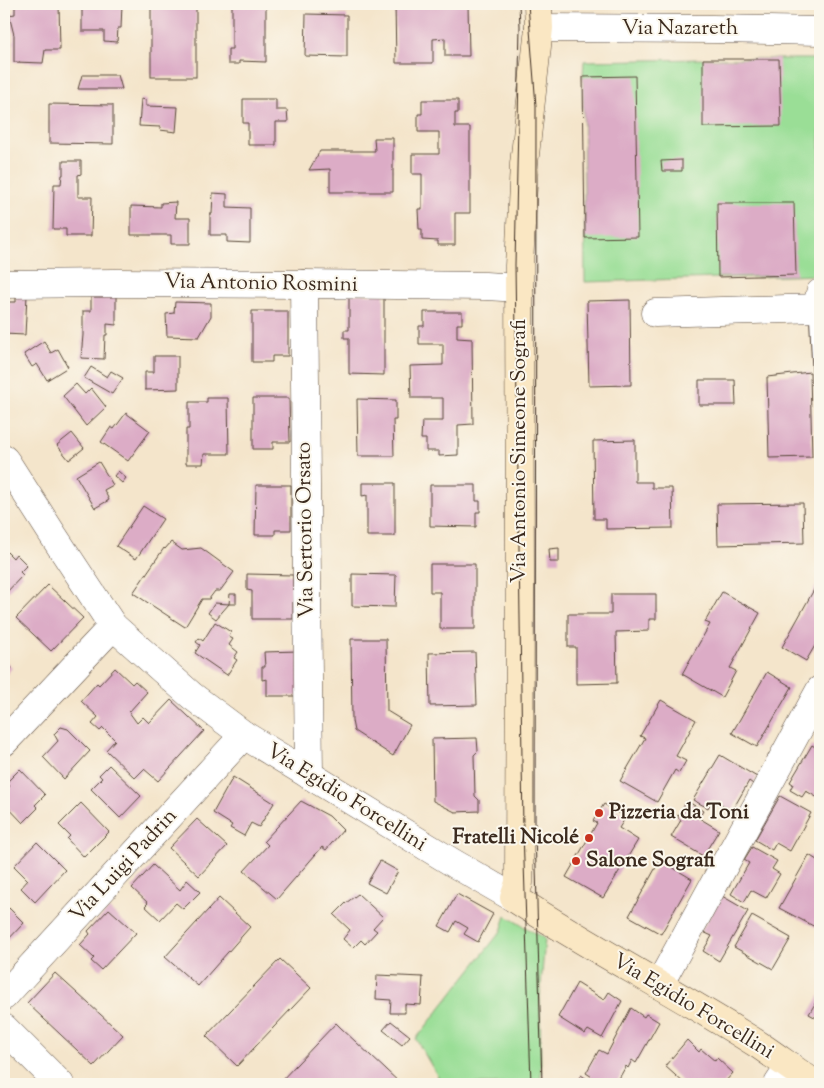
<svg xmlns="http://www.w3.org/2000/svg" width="824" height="1088" font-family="'Sorts Mill Goudy',serif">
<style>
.green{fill:#9ade96;stroke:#6a845a}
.building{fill:#dcacc6}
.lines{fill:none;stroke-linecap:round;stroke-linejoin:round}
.lane-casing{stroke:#574638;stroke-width:17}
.street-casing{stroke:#574638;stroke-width:29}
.secondary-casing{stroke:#574638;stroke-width:29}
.lane{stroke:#fff;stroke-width:15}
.street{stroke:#fff;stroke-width:28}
.secondary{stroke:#fae7c3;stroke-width:28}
.tram{stroke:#3b2a1e;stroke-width:1}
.poi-dot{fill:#c8321e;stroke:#fbf7ec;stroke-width:2}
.labels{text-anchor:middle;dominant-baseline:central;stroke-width:4;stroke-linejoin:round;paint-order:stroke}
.street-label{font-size:21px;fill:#3b2a1e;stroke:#fbf7ec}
.poi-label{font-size:21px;font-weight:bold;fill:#3b2a1e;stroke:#fbf7ec;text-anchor:start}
</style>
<rect width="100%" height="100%" fill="#fbf7ec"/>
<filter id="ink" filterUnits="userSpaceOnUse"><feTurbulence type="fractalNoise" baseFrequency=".02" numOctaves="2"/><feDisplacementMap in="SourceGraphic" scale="10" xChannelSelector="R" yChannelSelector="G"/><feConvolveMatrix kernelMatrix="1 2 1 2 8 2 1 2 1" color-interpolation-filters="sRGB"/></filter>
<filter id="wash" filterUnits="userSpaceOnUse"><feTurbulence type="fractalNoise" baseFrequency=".0096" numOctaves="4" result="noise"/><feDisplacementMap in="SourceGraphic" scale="20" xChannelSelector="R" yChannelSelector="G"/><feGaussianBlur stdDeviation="1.12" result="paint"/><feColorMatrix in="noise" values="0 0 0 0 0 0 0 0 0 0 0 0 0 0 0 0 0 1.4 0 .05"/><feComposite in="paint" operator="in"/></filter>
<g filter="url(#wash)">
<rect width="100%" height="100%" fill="#f4e5cb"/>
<!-- green -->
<g class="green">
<polygon points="703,59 820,59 820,275 585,282 583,77 584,61"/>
<polygon points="506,916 545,939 540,997 541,1084 438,1084 438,1077 416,1039 501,931"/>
</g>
<g id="blocks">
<!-- building -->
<g class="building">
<polygon points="15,4 59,4 60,50 45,50 43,63 14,62 14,35 9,15 15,14"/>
<polygon points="82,4 122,4 121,28 118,28 117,42 104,41 104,31 82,31"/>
<rect x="151" y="4" width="45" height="73"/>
<polygon points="232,4 266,4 266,62 239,61 239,64 228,64 228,49 232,49"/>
<polygon points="395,4 468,4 469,56 445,56 445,38 433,39 433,63 396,63"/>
<polygon points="306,14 347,15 347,57 305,56"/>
<polygon points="703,59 779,59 781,126 703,127"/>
<polygon points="82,75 118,75 122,89 78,89"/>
<polygon points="635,76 638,237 585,238 583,77"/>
<polygon points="141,99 146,100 146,106 178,107 176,132 160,130 160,127 139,126"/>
<polygon points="243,99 276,99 276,110 287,110 288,122 276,122 276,145 248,145 248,123 243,123"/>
<polygon points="422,100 458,100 458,113 455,113 455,127 470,127 470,213 455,213 455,245 438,245 438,241 422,240 422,229 419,229 418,209 422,209 422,174 412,174 412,154 439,154 439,132 418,132 418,114 422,114"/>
<polygon points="49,104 113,105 113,144 49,143"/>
<polygon points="374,138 393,138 393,192 330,192 330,169 309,170 320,151 375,151"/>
<polygon points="682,160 682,171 662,171 661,161"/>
<polygon points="63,161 81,161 81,174 78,175 78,197 92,197 91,236 66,236 66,229 53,229 54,184 61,184 62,175 63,175"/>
<polygon points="213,193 227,194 227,207 250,208 250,243 227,242 227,235 210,235 210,214 212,214"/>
<polygon points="176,202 175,218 190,218 190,244 171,244 171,235 131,235 131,206 161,207 161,203"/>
<polygon points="717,203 794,203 796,275 718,277"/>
<polygon points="91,293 116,293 116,325 107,324 107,335 105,335 104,359 81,358 83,335 83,311 91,311"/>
<polygon points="349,294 384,294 384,375 349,374 349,338 344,338 344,330 349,330"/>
<polygon points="16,295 27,295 25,335 4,334 4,302 16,302"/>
<polygon points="630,300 631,385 589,386 587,301"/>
<polygon points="175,302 211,303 211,316 199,337 167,336 166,314 174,313"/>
<polygon points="252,311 288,311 288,356 272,356 272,362 252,362"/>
<polygon points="424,312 462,312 462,324 457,324 457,338 472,339 473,424 458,425 458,455 439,456 439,451 426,451 426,439 421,439 422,421 443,421 443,398 411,398 410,366 443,365 443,344 419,344 419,326 424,326"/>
<polygon points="44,341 51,353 58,349 68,367 47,380 37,364 32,367 24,354"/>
<polygon points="154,356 178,356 178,389 145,390 145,372 154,372"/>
<polygon points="91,367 107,377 111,371 123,378 112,394 84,378"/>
<polygon points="810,372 812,457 769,458 767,377"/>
<polygon points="699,380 735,380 736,405 699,405"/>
<polygon points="76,384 85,394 91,388 106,407 86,426 63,396"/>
<polygon points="207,398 228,398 229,454 204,454 203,464 186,464 186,429 189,429 189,402 207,402"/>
<polygon points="253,398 289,398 290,442 273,442 273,449 253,449"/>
<polygon points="357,399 396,400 396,420 393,420 394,456 358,456"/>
<polygon points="126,413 150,431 128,461 101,442 111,427 114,429"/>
<polygon points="72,433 84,448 69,460 57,445"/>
<polygon points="635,440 635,482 652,482 652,488 672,488 673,528 606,529 606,519 594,519 593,441"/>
<polygon points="99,462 113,485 104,490 109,500 95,508 76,476"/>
<polygon points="118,471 126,478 122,483 114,476"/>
<polygon points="362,483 395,483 395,536 367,536 367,495 362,496"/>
<polygon points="256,485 291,485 291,530 275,530 275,535 255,535"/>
<polygon points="430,485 476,485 476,501 480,501 480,512 476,512 476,527 430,526"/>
<polygon points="803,503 804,543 718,545 717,504"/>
<polygon points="143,506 163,519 136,559 116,546"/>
<polygon points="171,542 182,550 201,548 234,572 220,591 215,591 209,599 202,599 185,627 133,593 164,548 165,549"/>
<polygon points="559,548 559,562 550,562 549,549"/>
<polygon points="4,549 13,558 16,554 27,565 20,572 23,575 4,595"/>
<polygon points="430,564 475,564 475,629 440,629 440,592 430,592"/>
<polygon points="247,574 293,575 293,619 252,619 252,591 247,590"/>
<polygon points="352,574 396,575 395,607 352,606"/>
<polygon points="48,585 83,618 51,651 16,618"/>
<polygon points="816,586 820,588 820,637 806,661 782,647"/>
<polygon points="722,592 760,613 730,668 736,671 722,697 682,674 710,624 705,622"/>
<polygon points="230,594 236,594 236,604 229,604 216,619 208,613 215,603 229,604"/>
<polygon points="611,594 656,594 656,619 649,619 649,631 616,632 617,683 576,684 576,647 568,647 568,614 611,614"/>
<polygon points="215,622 231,632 229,637 233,639 229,645 238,652 234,658 237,660 227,675 195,653 200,645 196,642 199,638 203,641"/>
<polygon points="351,639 386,639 387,711 410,725 393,756 354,731 352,721"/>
<polygon points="299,651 300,696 267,696 267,679 262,680 262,667 265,667 264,652"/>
<polygon points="475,652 477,705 430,706 429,653"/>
<polygon points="4,659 12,668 4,677"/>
<polygon points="115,668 132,684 135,681 147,692 129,712 137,723 143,717 149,723 171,700 204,731 158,781 144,769 135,778 106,750 115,740 103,728 100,731 92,724 98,717 81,701 97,683 99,685"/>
<polygon points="767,672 792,687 757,747 732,733"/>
<polygon points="661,700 696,720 676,756 686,761 679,773 675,770 657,802 620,781 645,738 640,736"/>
<polygon points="61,727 68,729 90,751 64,779 43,757 58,741 54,734"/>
<polygon points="477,738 478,751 474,755 475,796 479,800 479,811 455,812 433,801 432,739"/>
<polygon points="812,745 820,750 820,799 806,791 802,797 790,790 793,784 790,782"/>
<polygon points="720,755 757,777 753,784 749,781 732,811 712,800 708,808 693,800"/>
<polygon points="109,765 141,796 120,818 91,789 102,778 99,775"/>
<polygon points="20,769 45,795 35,805 38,808 23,823 4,803 4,792 10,786 6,783"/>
<polygon points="233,777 274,803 259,827 251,823 244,836 230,828 232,825 213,813"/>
<polygon points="780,796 811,813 790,851 776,843 772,850 755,840"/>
<polygon points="301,801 329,816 343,830 326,850 322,847 277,899 244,871 268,845 264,841"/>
<polygon points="687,801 703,811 699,818 719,830 703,856 671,837 681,820 677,817"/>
<polygon points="81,803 109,832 84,857 67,839 70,836 59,825"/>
<polygon points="604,804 626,817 619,828 638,840 603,898 566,877 597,823 593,821"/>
<polygon points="197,819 227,846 199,876 169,848"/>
<polygon points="37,842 65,870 35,902 21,888 28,880 14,866"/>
<polygon points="752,847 777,861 772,869 780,874 766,898 751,890 744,902 731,894 749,863 744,860"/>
<polygon points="809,855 820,862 820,927 819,929 779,908"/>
<polygon points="660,860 692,879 661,934 629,916"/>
<polygon points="380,861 398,871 386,893 367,883"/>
<polygon points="153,865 180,890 187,880 200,892 183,909 176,903 160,920 145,906 148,903 132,888"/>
<polygon points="358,894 383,917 373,928 377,931 365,944 361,940 353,948 343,939 350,930 334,915 346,903"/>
<polygon points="457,894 493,914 478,942 464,934 468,928 456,921 450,932 439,926"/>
<polygon points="722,896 748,911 719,961 703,951 712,936 701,931"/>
<polygon points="219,898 250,927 198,986 165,957"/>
<polygon points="9,908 24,923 4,944 4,914"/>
<polygon points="109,909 136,933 101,970 91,961 94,958 80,945 90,934 88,931"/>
<polygon points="752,916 791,938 773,969 734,947"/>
<polygon points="280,959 311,988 237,1066 206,1036"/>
<polygon points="55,973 123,1035 94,1066 27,1003"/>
<polygon points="377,975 423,977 421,1005 405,1004 405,1013 390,1013 391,1000 376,999"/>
<polygon points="577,983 604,1000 609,992 622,1001 602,1038 588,1030 585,1034 558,1017"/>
<polygon points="820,995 820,1020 809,1014"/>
<polygon points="631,1008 644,1017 646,1014 659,1022 636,1063 632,1060 628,1068 626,1066 616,1084 603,1084 586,1073 599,1050 607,1054"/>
<polygon points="391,1021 410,1036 402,1045 383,1030"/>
<polygon points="336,1023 341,1028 401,1084 278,1084"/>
<polygon points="687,1040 699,1052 701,1049 715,1061 717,1058 733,1073 723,1084 685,1084 665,1066"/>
<polygon points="581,1075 594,1084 575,1084"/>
</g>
</g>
</g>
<g filter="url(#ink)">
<use href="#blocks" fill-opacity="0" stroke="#574638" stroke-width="1"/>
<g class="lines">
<!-- lane casing -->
<g class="lane-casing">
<polyline id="lane" points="817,308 820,370"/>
</g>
<!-- street casing -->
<g class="street-casing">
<g id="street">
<polyline points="539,28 713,29 820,31"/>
<polyline points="4,284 115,283 304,284 485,286 519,288"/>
<polyline points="304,284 309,775"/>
<polyline points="655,313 817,308 820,293"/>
<polyline points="4,459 7,463 53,535 113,626 192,696 244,735 455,864 514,898"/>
<polyline points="4,742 113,626"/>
<polyline points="659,985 820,690"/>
<polyline points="4,996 244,735"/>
<polyline points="4,1028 60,1084"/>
<polyline points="778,1084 790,1066"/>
</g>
</g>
<!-- secondary casing -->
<g class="secondary-casing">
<path id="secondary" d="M538 4 539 28 524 164 519 266 520 586 519 883 514 898C594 950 679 994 759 1045 778 1058 796 1071 815 1084"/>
</g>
<!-- lane -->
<use href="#lane" class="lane"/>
<!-- street -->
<use href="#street" class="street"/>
<!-- secondary -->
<use href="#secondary" class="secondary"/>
<!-- tram -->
<g class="tram">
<polyline points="519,4 520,26 515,265 523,830 531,1084"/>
<polyline points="528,4 536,106 535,831 542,1084"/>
</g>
</g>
</g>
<!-- markers -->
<g class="poi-dot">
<circle cx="599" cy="813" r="5"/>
<circle cx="589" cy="838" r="5"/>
<circle cx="576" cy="861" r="5"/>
</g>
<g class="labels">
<!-- street labels -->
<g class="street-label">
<text x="680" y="29">Via Nazareth</text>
<text transform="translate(261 284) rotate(1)">Via Antonio Rosmini</text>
<text transform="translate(520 451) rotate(-90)">Via Antonio Simeone Sografi</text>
<text transform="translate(306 530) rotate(-91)">Via Sertorio Orsato</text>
<text transform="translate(346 798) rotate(32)">Via Egidio Forcellini</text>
<text transform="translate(124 866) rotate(-47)">Via Luigi Padrin</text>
<text transform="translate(693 1007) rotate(31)">Via Egidio Forcellini</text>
</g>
<!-- poi labels -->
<g class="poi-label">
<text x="609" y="813">Pizzeria da Toni</text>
<text x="579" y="838" text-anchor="end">Fratelli Nicolé</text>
<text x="586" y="861">Salone Sografi</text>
</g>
</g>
<!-- margin -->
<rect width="824" height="1088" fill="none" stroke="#fbf7ec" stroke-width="20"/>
</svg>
